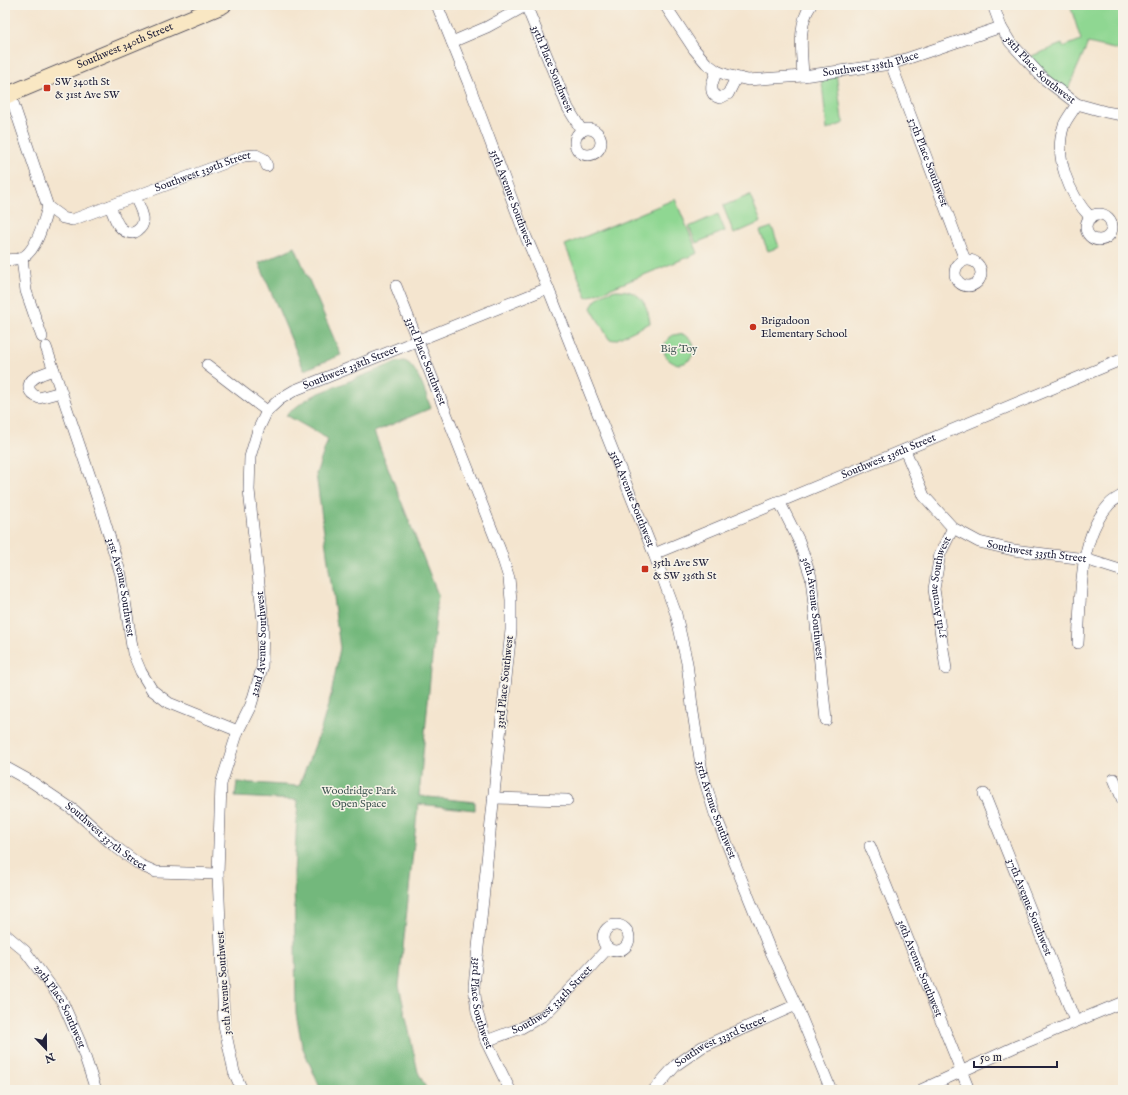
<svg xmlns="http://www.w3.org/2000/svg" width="1128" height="1095" font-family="'IM FELL English',serif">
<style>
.green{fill:#8fd792;stroke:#587c66}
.forest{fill:#73b87c;stroke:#4a6d5c}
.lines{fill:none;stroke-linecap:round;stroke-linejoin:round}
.street-casing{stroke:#423f51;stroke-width:12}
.secondary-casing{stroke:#423f51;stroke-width:18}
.street{stroke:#fff;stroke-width:11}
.secondary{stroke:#f9e7c3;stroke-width:16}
.poi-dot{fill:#c8321e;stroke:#f7f3e8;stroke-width:1.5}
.labels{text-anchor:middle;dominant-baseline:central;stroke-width:3;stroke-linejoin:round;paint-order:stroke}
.street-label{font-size:11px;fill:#22223b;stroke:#f7f3e8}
.poi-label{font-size:11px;fill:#22223b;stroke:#f7f3e8;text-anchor:start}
.park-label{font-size:11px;fill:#435855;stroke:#f7f3e8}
</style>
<rect width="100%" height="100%" fill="#f7f3e8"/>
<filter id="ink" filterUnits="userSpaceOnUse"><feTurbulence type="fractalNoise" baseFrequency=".025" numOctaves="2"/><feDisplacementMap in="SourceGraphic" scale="8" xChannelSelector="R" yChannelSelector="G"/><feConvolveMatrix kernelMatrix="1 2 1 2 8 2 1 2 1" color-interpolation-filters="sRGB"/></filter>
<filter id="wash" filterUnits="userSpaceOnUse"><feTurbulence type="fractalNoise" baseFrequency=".012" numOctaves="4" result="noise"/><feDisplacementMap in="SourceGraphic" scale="16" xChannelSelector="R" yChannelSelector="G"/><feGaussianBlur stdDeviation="0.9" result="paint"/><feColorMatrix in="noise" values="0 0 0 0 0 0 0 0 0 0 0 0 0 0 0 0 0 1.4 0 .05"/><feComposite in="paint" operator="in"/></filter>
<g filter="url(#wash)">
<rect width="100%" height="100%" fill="#f4e5cf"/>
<!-- green -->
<g class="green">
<polygon points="1070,5 1123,5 1123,51 1088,43 1065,96 1024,59 1062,44 1063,47 1081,40"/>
<polygon points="836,72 842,119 844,123 827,130 821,74"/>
<polygon points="750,195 761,222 734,234 723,206"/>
<polygon points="675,199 698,253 587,298 565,245"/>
<polygon points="718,214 725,231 696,243 689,227"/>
<polygon points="772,227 779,247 768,251 760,231"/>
<path d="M616 290C639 290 647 301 650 323L615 340 609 339 591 308C596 297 605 292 616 290Z"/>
<circle cx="679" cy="349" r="15"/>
</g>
<!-- forest -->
<g class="forest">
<polygon points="295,247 341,355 304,370 259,263"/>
<path d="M404 361C417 364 426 396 431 408L374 432 438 595 419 796 475 802V810L418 804 399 986 418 1072 427 1090H321L302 1046 296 1013 294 872 298 800 235 797 237 782 299 786 320 732 331 695 340 648 316 474 328 439 286 415 304 401 317 394 397 362Z"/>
</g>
</g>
<g filter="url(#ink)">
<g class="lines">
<!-- street casing -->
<g class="street-casing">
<g id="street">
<path id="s1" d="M437 5 468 82 526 237 548 288 654 554 676 614 687 663 692 706 702 772 715 814 770 950 796 1005 831 1090"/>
<path id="s2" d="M526 5 568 108 582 131"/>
<path id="s3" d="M665 5 694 49 706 63 717 71 727 75 748 80 803 76 891 64 1001 27"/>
<path id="s4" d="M993 5 1001 27 1010 42 1043 78 1077 104 1106 112 1123 115"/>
<polyline points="452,42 487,27 527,5"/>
<path id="s5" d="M891 64 965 260"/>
<path d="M717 71C713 80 706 94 720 98L728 94 736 78"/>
<path d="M803 76C802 53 797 25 811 5"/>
<polyline points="10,94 48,207"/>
<path d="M1077 104C1073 111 1067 118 1064 125 1053 156 1069 195 1091 218"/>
<circle cx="588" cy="142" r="13"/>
<path d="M110 206C115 218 118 233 133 233 151 225 141 210 135 197"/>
<circle cx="1099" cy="227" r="13"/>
<polyline points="22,258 26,291 42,337"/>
<circle cx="968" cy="273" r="13"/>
<path id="s6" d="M5 260C10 259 16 260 21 258 36 253 44 221 48 207L63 218 72 220 244 156 256 155 264 159 267 166"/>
<path id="s7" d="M396 286 500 550 509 578 511 600V630L474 986 477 1012 486 1041 510 1090"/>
<path id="s8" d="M46 347 101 509 121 575 133 653 141 672 152 690 169 703 238 731"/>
<polyline points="207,365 267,411"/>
<path d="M54 370C45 373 27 377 29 389 31 394 34 396 39 398L61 392"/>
<path id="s9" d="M905 450 924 496 953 528 979 542 1013 550 1085 559 1123 571"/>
<path id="s10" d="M779 501 799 541 811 577 826 720"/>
<path id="s11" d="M654 554 1123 359"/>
<path d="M1078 643C1081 600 1078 539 1108 506 1111 501 1118 498 1123 495"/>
<path id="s12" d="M946 669 934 589 940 554 953 528"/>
<path id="s13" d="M5 767 32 782 75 811 113 845 140 865 156 872 218 874"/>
<polyline points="1114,779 1123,801"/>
<path id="s14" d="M984 794 1075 1021"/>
<polyline points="493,798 567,800"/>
<path id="s15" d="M870 846 969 1090"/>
<circle cx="616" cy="938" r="13"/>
<path id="s16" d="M5 934 25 951 62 1001 80 1042 96 1090"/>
<path id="s17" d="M486 1041 521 1028 544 1015 573 986 608 948"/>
<path id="s18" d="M242 1090 234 1072 224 1025 218 874 221 784 238 731 251 705 262 668 263 621 249 490 250 457 258 430 267 411 280 399 295 390 548 288"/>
<path id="s19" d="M654 1090 676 1065 702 1047 796 1005"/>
<polyline points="921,1090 1017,1046 1123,1002"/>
</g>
</g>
<!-- secondary casing -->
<g class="secondary-casing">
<g id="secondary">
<path id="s20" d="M5 96 223 5"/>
</g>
</g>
<!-- street -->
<use href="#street" class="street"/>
<!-- secondary -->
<use href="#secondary" class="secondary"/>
</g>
</g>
<!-- markers -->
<g class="poi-dot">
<rect x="43" y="84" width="8" height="8" rx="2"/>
<circle cx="753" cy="327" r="4"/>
<rect x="641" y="565" width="8" height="8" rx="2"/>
</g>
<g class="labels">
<!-- street labels -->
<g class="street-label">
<text stroke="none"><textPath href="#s20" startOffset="130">Southwest 340th Street</textPath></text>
<text stroke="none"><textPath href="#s3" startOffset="241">Southwest 338th Place</textPath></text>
<text stroke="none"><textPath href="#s4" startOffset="82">38th Place Southwest</textPath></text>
<text stroke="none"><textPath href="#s2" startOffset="69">35th Place Southwest</textPath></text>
<text stroke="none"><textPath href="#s5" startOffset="105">37th Place Southwest</textPath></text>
<text stroke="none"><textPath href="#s6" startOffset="243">Southwest 339th Street</textPath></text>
<text stroke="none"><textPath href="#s1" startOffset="207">35th Avenue Southwest</textPath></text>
<text stroke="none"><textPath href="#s7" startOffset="81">33rd Place Southwest</textPath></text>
<text stroke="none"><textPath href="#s18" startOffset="788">Southwest 338th Street</textPath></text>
<text stroke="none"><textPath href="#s11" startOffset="254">Southwest 336th Street</textPath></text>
<text stroke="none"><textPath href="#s1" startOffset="531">35th Avenue Southwest</textPath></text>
<text stroke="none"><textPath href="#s9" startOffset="181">Southwest 335th Street</textPath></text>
<text stroke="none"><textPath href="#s8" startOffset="252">31st Avenue Southwest</textPath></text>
<text stroke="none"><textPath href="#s12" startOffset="83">37th Avenue Southwest</textPath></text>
<text stroke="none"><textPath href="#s10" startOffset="114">36th Avenue Southwest</textPath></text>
<text stroke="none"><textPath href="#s18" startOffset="456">32nd Avenue Southwest</textPath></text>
<text transform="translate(505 682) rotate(-84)">33rd Place Southwest</text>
<text stroke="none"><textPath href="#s1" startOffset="855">35th Avenue Southwest</textPath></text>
<text stroke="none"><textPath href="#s13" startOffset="123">Southwest 337th Street</textPath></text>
<text stroke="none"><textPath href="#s14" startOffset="122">37th Avenue Southwest</textPath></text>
<text stroke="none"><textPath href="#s15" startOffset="132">36th Avenue Southwest</textPath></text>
<text transform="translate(224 983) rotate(-94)">30th Avenue Southwest</text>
<text stroke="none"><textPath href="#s17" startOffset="79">Southwest 334th Street</textPath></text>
<text stroke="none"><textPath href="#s7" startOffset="741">33rd Place Southwest</textPath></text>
<text stroke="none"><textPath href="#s16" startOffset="92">29th Place Southwest</textPath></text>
<text stroke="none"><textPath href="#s19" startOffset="84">Southwest 333rd Street</textPath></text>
</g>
<!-- poi labels -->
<g class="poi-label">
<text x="55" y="82">SW 340th St<tspan x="55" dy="13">&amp; 31st Ave SW</tspan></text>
<text x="761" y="321">Brigadoon<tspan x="761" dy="13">Elementary School</tspan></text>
<text x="653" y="563">35th Ave SW<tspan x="653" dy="13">&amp; SW 336th St</tspan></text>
</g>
<!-- park labels -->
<g class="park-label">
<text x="679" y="349">Big Toy</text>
<text x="359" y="791">Woodridge Park<tspan x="359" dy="13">Open Space</tspan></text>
</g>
</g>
<!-- margin -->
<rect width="1128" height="1095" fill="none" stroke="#f7f3e8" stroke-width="20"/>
<!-- north arrow -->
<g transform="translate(46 1049) rotate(158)" stroke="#f7f3e8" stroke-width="3" paint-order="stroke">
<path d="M0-3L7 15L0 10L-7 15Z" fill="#22223b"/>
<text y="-6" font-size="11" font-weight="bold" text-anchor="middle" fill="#22223b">N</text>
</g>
<!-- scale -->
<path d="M974 1061v6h83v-6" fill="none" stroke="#22223b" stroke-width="2"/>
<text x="980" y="1061" font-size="12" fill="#22223b" stroke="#f7f3e8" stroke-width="3" paint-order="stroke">50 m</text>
</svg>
